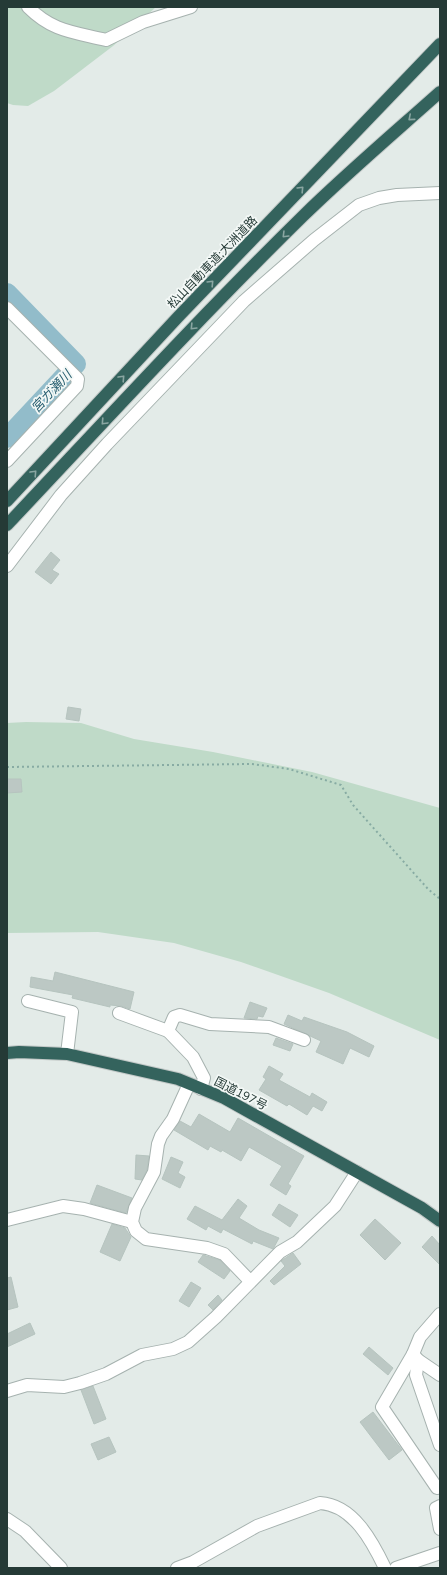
<svg xmlns="http://www.w3.org/2000/svg" width="447" height="1575" font-family="Mulish,'Noto Sans JP',sans-serif">
<style>
.green{fill:#bfdac8}
.lines{fill:none;stroke-linecap:round;stroke-linejoin:round}
.river{stroke:#92bcca;stroke-width:20}
.building{fill:#bcc8c4;stroke:#b6c4bf}
.minor-casing{stroke:#a6b2af;stroke-width:14}
.highway-casing{stroke:#c2c8c7;stroke-width:14}
.path{stroke:#87aba3;stroke-width:2;stroke-dasharray:2 3;stroke-linecap:butt}
.minor{stroke:#fff;stroke-width:12}
.highway{stroke:#34635d;stroke-width:12}
.oneway{stroke:#8aa6a2}
.labels{text-anchor:middle;dominant-baseline:central;stroke-width:3.5;stroke-linejoin:round;paint-order:stroke}
.street-label{font-size:12px;fill:#253a36;stroke:#f3f8f6}
.water-label{font-size:13px;font-style:italic;fill:#265d6f;stroke:#f3f8f6}
</style>
<rect width="100%" height="100%" fill="#e3ebe8"/>
<!-- green -->
<g class="green">
<polygon points="7,7 156,7 113,46 54,91 28,106 13,105 7,103"/>
<polygon points="26,722 81,723 134,739 213,752 312,772 440,808 440,1040 329,993 241,962 174,943 98,932 7,933 7,723"/>
</g>
<g class="lines">
<!-- river -->
<polyline class="river" points="7,293 76,364 7,438"/>
</g>
<!-- building -->
<g class="building">
<polygon points="51,552 60,560 52,570 59,574 51,584 35,572"/>
<polygon points="68,707 81,709 79,721 66,719"/>
<polygon points="7,779 21,779 22,792 7,793"/>
<polygon points="55,972 134,992 130,1009 121,1006 110,1005 110,1007 72,998 73,995 30,987 31,977 53,981"/>
<polygon points="250,1002 267,1008 263,1017 258,1016 257,1019 244,1018"/>
<polygon points="288,1015 302,1021 304,1017 347,1032 374,1046 369,1057 350,1048 343,1064 316,1052 321,1041 284,1024"/>
<polygon points="276,1038 293,1044 290,1051 273,1045"/>
<polygon points="269,1066 283,1074 279,1080 310,1097 312,1093 327,1102 322,1111 313,1106 307,1115 289,1104 287,1106 259,1090 266,1079 263,1077"/>
<polygon points="199,1114 230,1132 238,1118 304,1156 288,1184 291,1186 286,1195 270,1185 282,1166 249,1147 241,1161 222,1150 221,1152 210,1146 208,1150 174,1130 180,1121 191,1127"/>
<polygon points="136,1155 149,1156 147,1170 142,1180 135,1179"/>
<polygon points="171,1157 183,1162 178,1173 185,1177 180,1188 162,1179"/>
<polygon points="97,1185 132,1198 126,1213 90,1203"/>
<polygon points="238,1199 247,1206 239,1218 259,1230 279,1238 273,1249 253,1241 252,1244 223,1229 221,1233 208,1226 206,1230 187,1219 195,1206 222,1220"/>
<polygon points="279,1204 298,1215 290,1227 272,1215"/>
<polygon points="375,1219 401,1243 385,1260 360,1235"/>
<polygon points="112,1224 125,1228 131,1237 120,1261 100,1252"/>
<polygon points="432,1236 440,1245 440,1265 422,1247"/>
<polygon points="293,1253 301,1264 274,1285 270,1281 285,1266 281,1261"/>
<polygon points="203,1255 220,1260 230,1271 224,1279 198,1262"/>
<polygon points="11,1277 18,1307 7,1310 7,1278"/>
<polygon points="191,1282 201,1288 189,1307 179,1301"/>
<polygon points="218,1295 222,1300 213,1310 208,1305"/>
<polygon points="30,1323 35,1334 7,1347 7,1334"/>
<polygon points="369,1347 393,1368 388,1375 363,1354"/>
<polygon points="93,1386 106,1419 94,1424 81,1390"/>
<polygon points="373,1412 402,1450 389,1460 360,1422"/>
<polygon points="109,1437 116,1452 98,1460 91,1444"/>
</g>
<g class="lines">
<!-- minor casing -->
<g class="minor-casing">
<g id="minor">
<path d="M28 7C53 32 74 32 106 40L143 22 191 7"/>
<polyline points="7,308 78,379 77,386 7,461"/>
<polyline points="7,566 61,495 107,444 244,301 314,240 359,205 379,198 397,195 440,193"/>
<polyline points="28,1001 72,1012 67,1054"/>
<polyline points="119,1013 168,1031"/>
<polyline points="189,1084 173,1119 161,1136 158,1144 154,1172 135,1208 132,1222 136,1231 146,1239 207,1248 224,1254 250,1281"/>
<polyline points="201,1089 204,1078 193,1057 168,1031 174,1017 180,1015 210,1024 269,1027 304,1040"/>
<polyline points="7,1220 63,1206 84,1209 132,1222"/>
<polyline points="440,1314 420,1337 413,1354 418,1360 440,1375"/>
<polyline points="413,1354 382,1407 437,1488 440,1487"/>
<polyline points="418,1360 416,1375 440,1445"/>
<polyline points="7,1391 27,1385 64,1387 80,1383 106,1374 142,1355 173,1349 188,1342 216,1317 280,1252 297,1242 335,1206 357,1172"/>
<polyline points="440,1506 436,1508 440,1529"/>
<polyline points="7,1519 25,1531 61,1568"/>
<path d="M177 1568 193 1562 257 1526 320 1503C353 1505 372 1541 385 1568"/>
<polyline points="396,1568 440,1553"/>
</g>
</g>
<!-- highway casing -->
<g class="highway-casing">
<g id="highway">
<polyline points="7,501 178,317 440,44"/>
<path d="M7 525C105 421 201 316 303 216 347 173 394 133 440 92"/>
<polyline points="7,1053 19,1052 67,1054 178,1079 224,1098 422,1208 440,1221"/>
</g>
</g>
<!-- path -->
<polyline class="path" points="7,767 252,764 289,769 341,785 353,805 428,889 440,899"/>
<!-- minor -->
<use href="#minor" class="minor"/>
<!-- highway -->
<use href="#highway" class="highway"/>
</g>
<!-- one-way arrows -->
<defs><path id="oneway-chevron" d="M-2-3.5L2.5 0L-2 3.5" fill="none" stroke-width="1.6" stroke-linecap="round" stroke-linejoin="round"/></defs>
<g class="oneway">
<use href="#oneway-chevron" transform="translate(411 118) rotate(139)"/>
<use href="#oneway-chevron" transform="translate(301 189) rotate(-46)"/>
<use href="#oneway-chevron" transform="translate(285 235) rotate(135)"/>
<use href="#oneway-chevron" transform="translate(211 283) rotate(-46)"/>
<use href="#oneway-chevron" transform="translate(193 327) rotate(134)"/>
<use href="#oneway-chevron" transform="translate(122 378) rotate(-47)"/>
<use href="#oneway-chevron" transform="translate(104 422) rotate(133)"/>
<use href="#oneway-chevron" transform="translate(34 473) rotate(-47)"/>
</g>
<g class="labels">
<!-- street labels -->
<g class="street-label">
<text transform="translate(212 262) rotate(-46)">松山自動車道;大洲道路</text>
<text transform="translate(241 1093) rotate(27)">国道197号</text>
</g>
<!-- water labels -->
<g class="water-label">
<text transform="translate(51 391) rotate(-47)">宮ガ瀬川</text>
</g>
</g>
<!-- border -->
<rect width="447" height="1575" fill="none" stroke="#253a36" stroke-width="16"/>
</svg>
